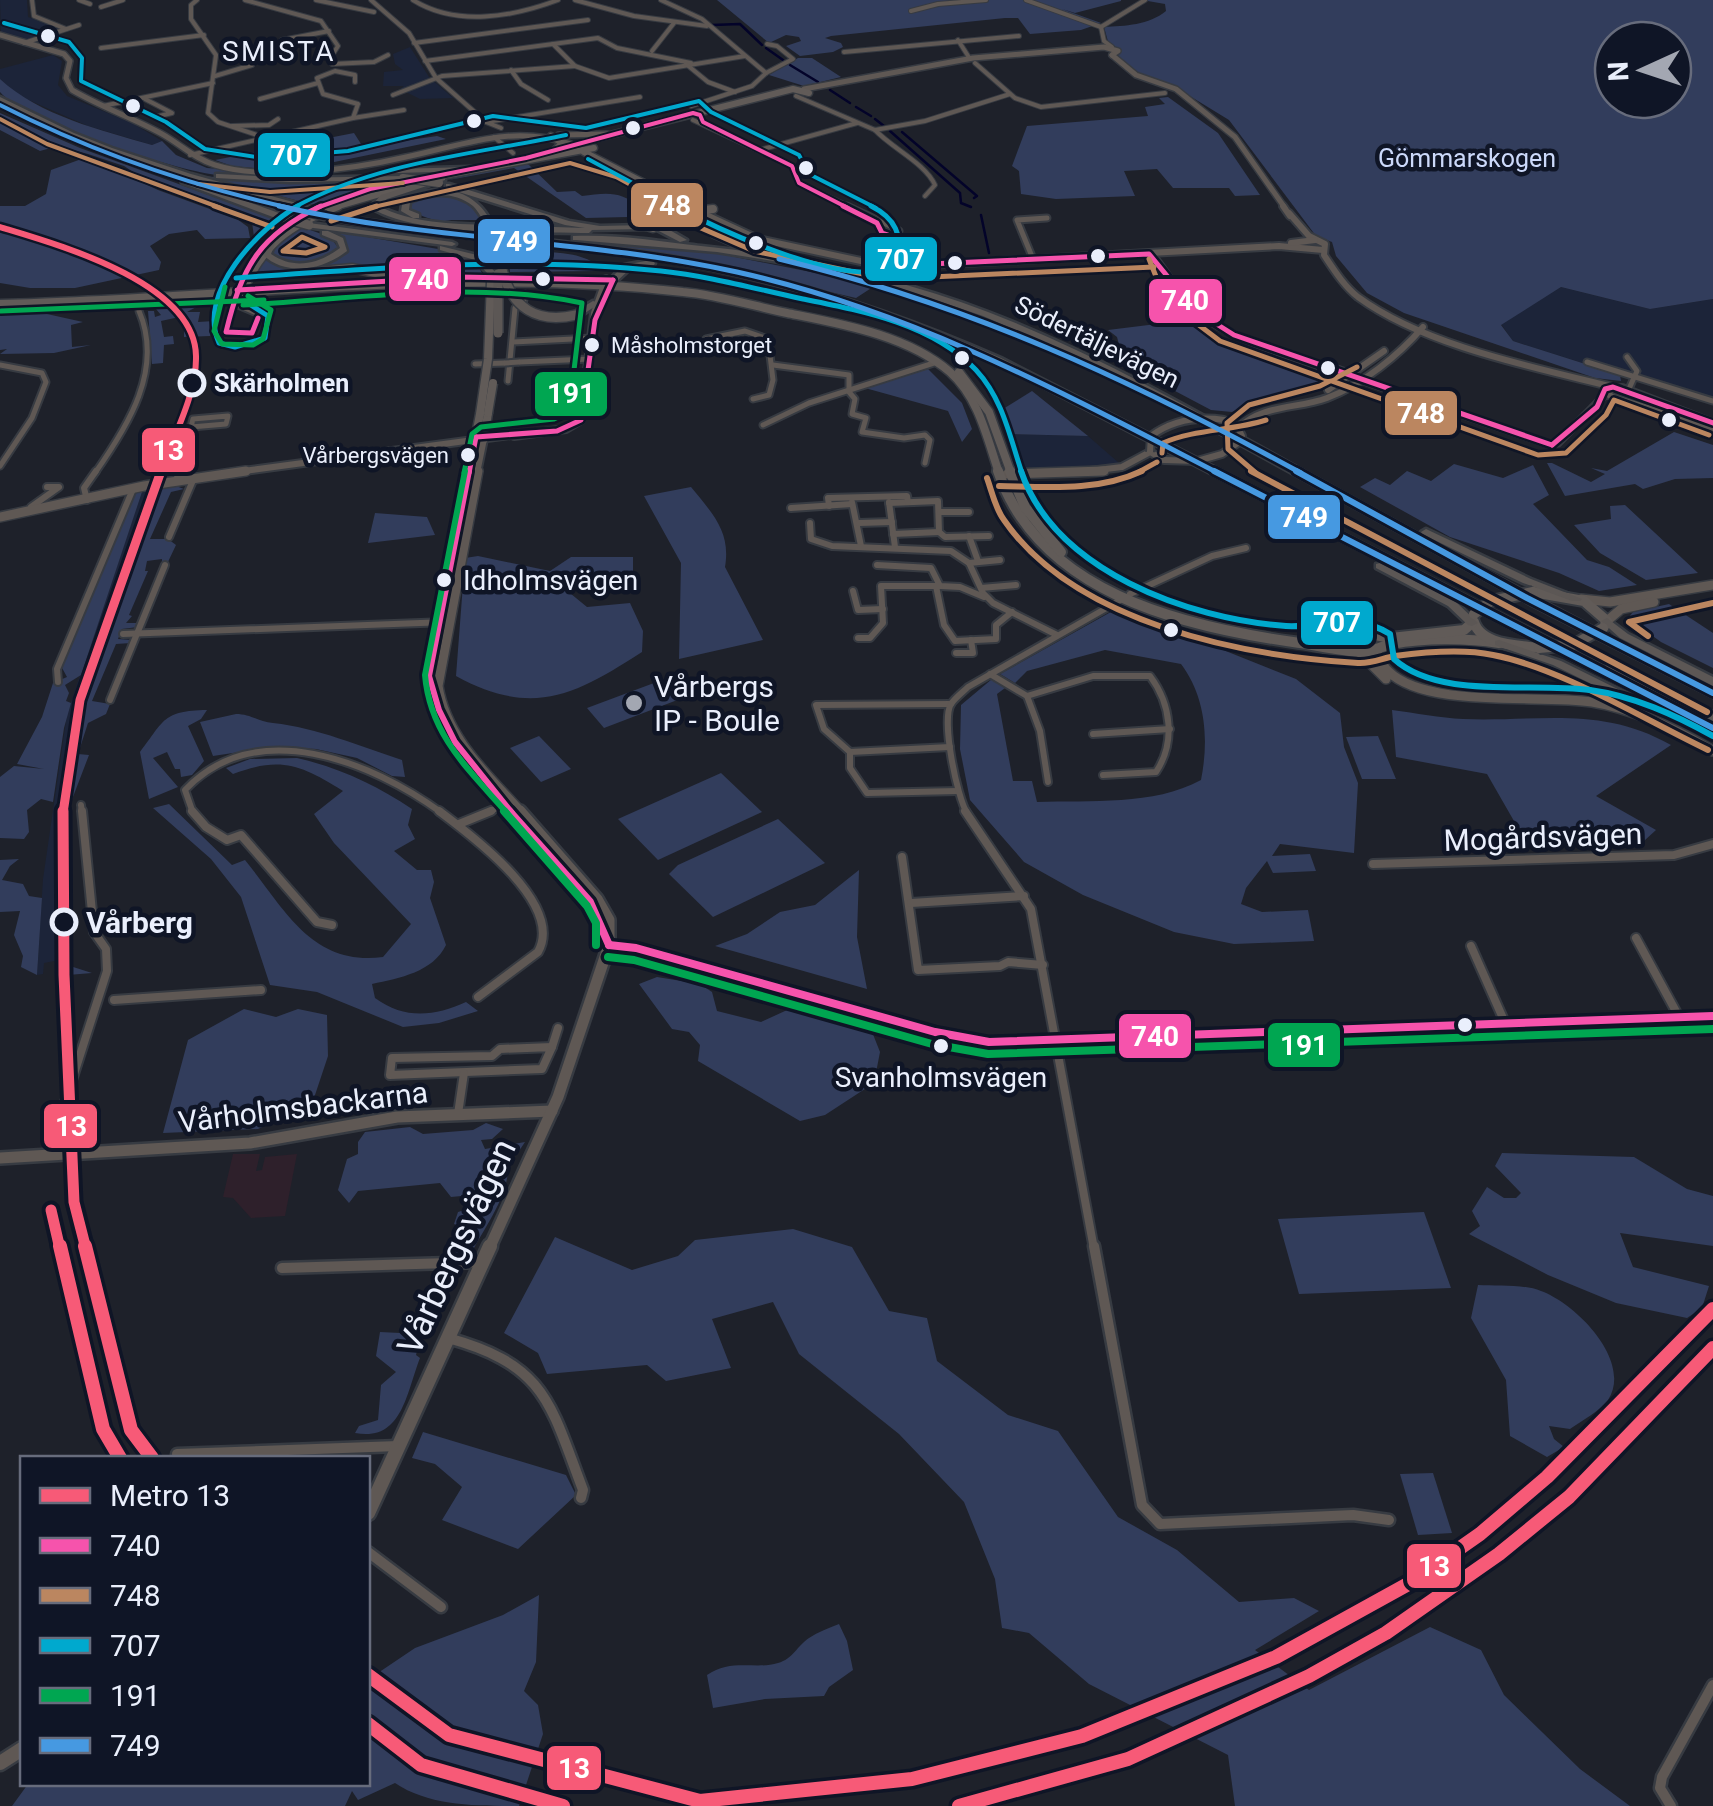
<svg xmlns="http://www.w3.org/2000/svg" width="1713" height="1806" font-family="Roboto,sans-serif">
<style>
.built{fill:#1c2439}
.education{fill:#2e202b}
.green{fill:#323d5c;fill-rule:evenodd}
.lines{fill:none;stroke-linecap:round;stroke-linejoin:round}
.stream{stroke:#030329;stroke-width:2.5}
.minor-far4-casing{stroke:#373b42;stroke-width:6}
.minor-far3-casing{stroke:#373b42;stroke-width:9}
.minor-far2-casing{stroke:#373b42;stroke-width:10}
.minor-far1-casing{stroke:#373b42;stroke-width:12}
.minor-casing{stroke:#373b42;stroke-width:15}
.tertiary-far4-casing{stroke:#373b42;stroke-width:8}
.tertiary-far3-casing{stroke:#373b42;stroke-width:10}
.tertiary-far2-casing{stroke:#373b42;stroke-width:12}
.tertiary-far1-casing{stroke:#373b42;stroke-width:16}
.tertiary-casing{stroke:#373b42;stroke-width:19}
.secondary-far2-casing{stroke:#373b42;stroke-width:9}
.secondary-far1-casing{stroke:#373b42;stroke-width:11}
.secondary-casing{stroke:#373b42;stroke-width:14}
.motorway-casing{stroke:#373b42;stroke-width:5}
.minor-far4{stroke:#5f5854;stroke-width:4}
.minor-far3{stroke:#5f5854;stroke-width:5}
.minor-far2{stroke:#5f5854;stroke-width:6}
.minor-far1{stroke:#5f5854;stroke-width:8}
.minor{stroke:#5f5854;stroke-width:10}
.tertiary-far4{stroke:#5f5854;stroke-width:5}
.tertiary-far3{stroke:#5f5854;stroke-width:6}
.tertiary-far2{stroke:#5f5854;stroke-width:9}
.tertiary-far1{stroke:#5f5854;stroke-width:11}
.tertiary{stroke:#5f5854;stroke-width:14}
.secondary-far2{stroke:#615b58;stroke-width:6}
.secondary-far1{stroke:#615b58;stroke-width:8}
.secondary{stroke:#615b58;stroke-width:10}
.motorway{fill:#5c5755;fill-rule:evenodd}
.minor-bridge-casing{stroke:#373b42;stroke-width:9;stroke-linecap:butt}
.tertiary-bridge-casing{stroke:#373b42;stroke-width:10;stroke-linecap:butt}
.secondary-bridge-far1-casing{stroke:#373b42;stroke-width:11;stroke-linecap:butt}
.secondary-bridge-casing{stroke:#373b42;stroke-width:14;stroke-linecap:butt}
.motorway-bridge-far1-casing{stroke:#373b42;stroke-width:10;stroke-linecap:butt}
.motorway-bridge-casing{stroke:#373b42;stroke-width:12;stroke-linecap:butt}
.minor-bridge{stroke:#5f5854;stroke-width:5}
.tertiary-bridge{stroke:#5f5854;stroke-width:6}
.secondary-bridge-far1{stroke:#615b58;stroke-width:8}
.secondary-bridge{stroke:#615b58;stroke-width:10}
.motorway-bridge-far1{stroke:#5c5755;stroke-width:8}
.motorway-bridge{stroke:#5c5755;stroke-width:9}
.bus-1-far3-casing{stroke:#0f1526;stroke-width:8}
.bus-1-far2-casing{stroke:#0f1526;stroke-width:10}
.bus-1-far1-casing{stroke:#0f1526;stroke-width:12}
.bus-1-casing{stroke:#0f1526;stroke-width:15}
.bus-2-far2-casing{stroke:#0f1526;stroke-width:8}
.bus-2-far1-casing{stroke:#0f1526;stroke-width:10}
.bus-2-casing{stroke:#0f1526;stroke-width:12}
.bus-3-far2-casing{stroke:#0f1526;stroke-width:8}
.bus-3-far1-casing{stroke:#0f1526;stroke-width:10}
.bus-3-casing{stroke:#0f1526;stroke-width:12}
.bus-4-far2-casing{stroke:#0f1526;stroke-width:10}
.bus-4-far1-casing{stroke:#0f1526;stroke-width:12}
.bus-4-casing{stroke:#0f1526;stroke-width:15}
.bus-5-far2-casing{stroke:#0f1526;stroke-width:8}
.bus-5-far1-casing{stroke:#0f1526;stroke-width:10}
.bus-5-casing{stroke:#0f1526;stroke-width:12}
.bus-1-far3{stroke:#f653ac;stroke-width:4}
.bus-1-far2{stroke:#f653ac;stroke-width:5}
.bus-1-far1{stroke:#f653ac;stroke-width:6}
.bus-1{stroke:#f653ac;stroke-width:8}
.bus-2-far2{stroke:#bb8660;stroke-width:4}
.bus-2-far1{stroke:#bb8660;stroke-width:5}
.bus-2{stroke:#bb8660;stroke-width:6}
.bus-3-far2{stroke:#00a9ce;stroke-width:4}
.bus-3-far1{stroke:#00a9ce;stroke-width:5}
.bus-3{stroke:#00a9ce;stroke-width:6}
.bus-4-far2{stroke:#00a651;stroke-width:5}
.bus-4-far1{stroke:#00a651;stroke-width:6}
.bus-4{stroke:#00a651;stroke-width:8}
.bus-5-far2{stroke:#4699e1;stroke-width:4}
.bus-5-far1{stroke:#4699e1;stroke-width:5}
.bus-5{stroke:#4699e1;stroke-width:6}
.metro-1-far3-casing{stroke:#0f1526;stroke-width:11}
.metro-1-far2-casing{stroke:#0f1526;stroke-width:15}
.metro-1-far1-casing{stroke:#0f1526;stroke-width:19}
.metro-1-casing{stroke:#0f1526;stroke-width:21}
.metro-1-far3{stroke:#f75a77;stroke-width:6}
.metro-1-far2{stroke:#f75a77;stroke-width:9}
.metro-1-far1{stroke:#f75a77;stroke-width:11}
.metro-1{stroke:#f75a77;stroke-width:14}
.bus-dot{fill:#eaeffc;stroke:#0f1526;stroke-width:4}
.stop-dot{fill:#0f1526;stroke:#eaeffc;stroke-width:5}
.poi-dot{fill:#a3a7b2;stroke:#0f1526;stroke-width:4}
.labels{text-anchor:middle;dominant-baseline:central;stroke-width:9;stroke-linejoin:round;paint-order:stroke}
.far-bus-label{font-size:22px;fill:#eaeffc;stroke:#0f1526;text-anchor:start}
.far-park-label{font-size:25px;fill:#ccd9fa;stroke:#0f1526}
.far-street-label{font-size:25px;fill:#eaeffc;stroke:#0f1526}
.far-stop-label{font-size:25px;font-weight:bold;fill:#eaeffc;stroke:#0f1526;text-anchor:start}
.far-neighbourhood-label{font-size:28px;letter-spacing:2.5px;fill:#eaeffc;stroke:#0f1526}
.bus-label{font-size:28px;fill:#eaeffc;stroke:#0f1526;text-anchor:start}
.poi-label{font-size:30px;fill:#eaeffc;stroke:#0f1526;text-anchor:start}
.street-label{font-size:30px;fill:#eaeffc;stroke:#0f1526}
.stop-label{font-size:30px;font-weight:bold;fill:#eaeffc;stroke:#0f1526;text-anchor:start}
.near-street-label{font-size:35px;fill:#eaeffc;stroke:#0f1526}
.line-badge{stroke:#0f1526;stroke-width:4}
.badge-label{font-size:28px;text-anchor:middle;font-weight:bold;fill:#fff}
</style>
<rect width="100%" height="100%" fill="#1e212a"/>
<!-- built -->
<g class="built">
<polygon points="0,0 27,0 28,17 63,30 29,40 1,32"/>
<polygon points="410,47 429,77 453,98 420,99 400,89 404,86 383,86 384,72 403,70 395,64 393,54"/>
<polygon points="53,55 62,61 58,85 67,96 132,123 162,141 152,145 88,126 17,95 0,79 0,69"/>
<polygon points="1561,287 1650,309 1713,299 1713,404 1513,341 1501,324"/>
<polygon points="1009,434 1088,436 1119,463 1103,468 1020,470"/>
<polygon points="156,487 81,712 67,806 68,975 60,975 59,960 44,963 43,974 37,975 43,879 67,714 143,489"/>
</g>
<!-- education -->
<polygon class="education" points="233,1154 260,1154 256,1171 262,1170 265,1157 297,1154 285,1216 251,1218 233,1198 223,1197"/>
<!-- green -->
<g class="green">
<polygon points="717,0 1121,0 1121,1 1075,13 1062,9 1101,23 1081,30 1030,34 1018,18 1005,18 831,36 825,38 841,43 843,47 833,52 800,56 786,46 801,41 799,37 786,35 769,43"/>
<path d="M1142 0H1713V299L1650 309 1561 287 1501 325 1513 341 1620 375 1621 381 1595 378 1404 313 1367 293 1336 256 1332 242 1316 236 1229 120 1180 90 1155 83 1114 58 1121 51 1109 45 1104 27C1125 26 1149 25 1166 11L1165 4ZM1613 40H1673V100H1613Z"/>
<polygon points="798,58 812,58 841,77 804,86 769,75"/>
<path d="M0 79C40 116 101 130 152 145L162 141 176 155 207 168 311 176C278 178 244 180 210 174 167 167 27 123 0 92Z"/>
<polygon points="1168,97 1218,133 1260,195 1235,196 1229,188 1173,188 1157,169 1124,171 1135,196 1056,199 1021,194 1019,171 1012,166 1027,126 1148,116 1145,107 1165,104 1159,98"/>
<polygon points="0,113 80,148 280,221 254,237 252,222 243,215 174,189 155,186 124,166 88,154 58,146 40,151 0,130"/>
<polygon points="354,133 363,147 437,136 446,139 310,167 264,169 232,166 215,160"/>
<polygon points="87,157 158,190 237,219 248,227 250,238 205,239 197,230 169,234 150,246 161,262 159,270 75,288 30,288 0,283 0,206 25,206 46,194 51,170"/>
<path d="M515 165H529L557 192 575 191 582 196C605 193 622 190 639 208L628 217 586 218 514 168 443 181Z"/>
<polygon points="204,176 255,181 406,180 318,206"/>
<path d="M444 194 464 199 483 220H445L485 226C461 223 424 224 407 206L425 195Z"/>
<path d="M299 226 330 237 340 250C320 267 292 266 269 256L273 248Z"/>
<path d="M320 229 444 250 476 262 482 273 404 275 345 266 252 281 262 256C283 275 327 268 347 250L345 241Z"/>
<polygon points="512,237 715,253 876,285 856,298 691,260"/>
<path d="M508 252C535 253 575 248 597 265V271L510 272Z"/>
<polygon points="180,301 200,305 187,312 200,312 198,322 214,321 210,336 184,337 184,316 161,321 164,337 173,336 174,344 164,345 163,363 152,364 148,311 154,311 155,317 161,315 156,309 138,308 132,304"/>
<polygon points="52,304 38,312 83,322 71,325 72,347 91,345 54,353 0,354 7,349 0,350 0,305"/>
<polygon points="1189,320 1222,337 1328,377 1289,395 1248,404 1232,412 1211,410 1124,364 1117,337 1108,330"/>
<polygon points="928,369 962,403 972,429 962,442 948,411 865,388"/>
<polygon points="1032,391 1088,436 1009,434 1003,409"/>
<polygon points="1674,432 1713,445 1713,478 1675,479 1643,489 1635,484 1565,496 1547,463 1552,463 1591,482 1605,474 1591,468 1607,471"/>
<polygon points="1454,464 1503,478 1533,465 1549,495 1533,504 1587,560 1609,567 1637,585 1599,591 1559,573 1450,537 1360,487 1375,478 1390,485 1407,471 1431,481"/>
<polygon points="173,485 184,489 171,492 150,539 168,539 176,545 167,564 162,564 162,559 147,561 145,571 148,571 129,615 132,616 126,623 139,623 138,627 122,629 118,639 132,640 131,643 116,644 92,701 110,704 106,714 88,723 78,754 89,755 68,810 70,966 92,973 68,975 67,806 81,712 156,487"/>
<path d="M691 487C713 514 731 532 725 567L763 640 679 659 681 563 644 496Z"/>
<polygon points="143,489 81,675 65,685 69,693 66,701 71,703 64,728 53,802 41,799 27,810 29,832 24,839 0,838 0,777 14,766 44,769 17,764 42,717 53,683 67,677 61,666 134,493"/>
<polygon points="1625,505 1698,573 1646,580 1600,553 1574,525 1611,519 1610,506"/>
<polygon points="375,513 427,517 435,535 368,543"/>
<path d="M478 556 550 571 571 557H633V579L581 581 565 589 587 607 630 603 643 631 642 652C575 695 533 718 456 676L465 558Z"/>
<polygon points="1669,604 1713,633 1713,668 1661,642 1628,618 1633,612"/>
<path d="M1118 608 1296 679 1340 713 1344 747 1358 783 1354 853 1280 844 1272 856 1310 854 1316 871 1273 873 1267 861 1246 888 1241 904 1262 912 1308 910 1314 941 1234 944 1174 932 1083 895 1024 862 970 800 960 749 961 705 992 679 1005 688 997 694 1013 781H1032L1037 802C1091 800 1153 806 1201 780 1209 740 1206 697 1181 664L1105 650 1027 671 1015 683 1000 674Z"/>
<polygon points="662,680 680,699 604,728 587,708"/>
<path d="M207 710 201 719 188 726 204 761 192 775 181 777 180 769H175L167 752 153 758 178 787 149 799 140 752C165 720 162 711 207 710Z"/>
<path d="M1392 710C1416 713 1440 718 1463 719 1539 722 1601 705 1671 745L1596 796 1656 830 1644 841 1592 840 1518 828 1487 774 1396 757Z"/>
<path d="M236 714C251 714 259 722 273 723 318 728 359 746 402 760L405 777 392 776 357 758 316 749 272 747 213 756 200 722Z"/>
<polygon points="539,736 571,769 541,782 510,748"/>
<polygon points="1378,736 1396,779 1362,779 1346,737"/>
<path d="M297 758C340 768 376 785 412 809L408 825 415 839 394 851 417 870H431L434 882 430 898 446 945C433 972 400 978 372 984L375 998C405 1020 435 1016 466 1002L478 1011 439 1023 403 1027 317 992 270 985 241 897 211 859 153 808 169 804 232 865 245 860C285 909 311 966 383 957L411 924 334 843 314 814 343 791C301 765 281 756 233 774L226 768 250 759Z"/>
<polygon points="721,773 762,812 658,860 618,819"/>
<polygon points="778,819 825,863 713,917 669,874 678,865"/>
<polygon points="19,859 10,866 2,880 23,884 29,896 42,898 37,975 21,967 23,956 14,935 20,911 0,912 0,860"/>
<polygon points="859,870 857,937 867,989 715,946 747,934 780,912 815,905"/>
<polygon points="657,977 700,984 712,992 717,1011 761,1022 798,1005 867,1019 880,1052 874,1083 825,1115 800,1121 698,1061 700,1045 689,1032 672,1029 639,984"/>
<polygon points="244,1009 276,1017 298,1009 327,1015 328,1056 312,1104 258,1129 163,1133 188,1040"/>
<path d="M486 1123 503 1129 492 1139 481 1140 485 1149 525 1142 519 1151 507 1156C514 1189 487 1223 472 1252L443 1255 445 1249 460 1241 466 1228 454 1224 458 1212 488 1203 493 1193 451 1197 440 1183 358 1191 349 1203 338 1190 347 1159 358 1154V1142L365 1132 410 1127 423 1134 473 1130Z"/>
<polygon points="1502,1153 1634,1157 1687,1189 1713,1196 1713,1246 1620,1233 1633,1267 1709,1286 1702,1308 1687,1318 1616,1303 1548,1275 1469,1234 1480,1226 1472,1211 1487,1187 1504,1198 1516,1198 1521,1193 1495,1166"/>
<polygon points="1424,1212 1451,1288 1299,1294 1278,1219"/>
<polygon points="793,1229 852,1247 889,1311 927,1318 937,1361 1008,1415 1058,1431 1118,1517 1177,1550 1239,1602 1294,1598 1319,1611 1255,1650 1309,1690 1430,1627 1481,1650 1504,1695 1580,1769 1630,1806 1235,1806 1228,1755 1089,1684 1029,1633 1002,1628 995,1579 964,1502 899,1434 799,1354 773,1302 712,1319 731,1368 666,1381 647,1365 547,1374 538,1353 504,1333 555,1237 632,1270 678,1256 695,1240"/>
<path d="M1478 1285C1497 1286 1524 1284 1541 1291 1577 1304 1633 1362 1608 1400 1600 1411 1581 1421 1570 1429L1549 1426 1554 1439 1564 1447 1547 1457 1510 1436 1506 1380 1471 1318Z"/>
<path d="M380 1332 421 1334 416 1355 420 1358C406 1394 402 1442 355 1433L359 1426 378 1420 381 1385 396 1372 376 1356Z"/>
<polygon points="423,1432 566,1475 576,1495 518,1549 442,1520 462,1487 435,1464 412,1458"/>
<polygon points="1433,1473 1452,1533 1418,1535 1400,1474"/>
<path d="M539 1595 536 1662 524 1691 538 1705 543 1734 519 1806C475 1806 429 1806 395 1783L358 1800 352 1791 345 1806H12L28 1784H368L369 1679 415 1648 503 1615Z"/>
<path d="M839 1624 847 1641 853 1670 829 1687 824 1696 765 1699 713 1708 707 1675C731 1658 756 1670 778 1663 793 1659 797 1646 809 1638 818 1632 829 1628 839 1624Z"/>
</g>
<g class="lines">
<!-- stream -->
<g class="stream">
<polyline points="712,25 740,24 762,45"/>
<polyline points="766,48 783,60"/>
<polyline points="790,65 818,82"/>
<polyline points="830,90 850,103"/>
<polyline points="856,107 871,116"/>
<polyline points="875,119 884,126"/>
<polyline points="890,131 960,193 961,203 971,207"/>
<polyline points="902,132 977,196 974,198"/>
<polyline points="981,215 989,253"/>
</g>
<!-- minor-far4 casing -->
<g class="minor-far4-casing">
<g id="minor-far4">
<polyline points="32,0 34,16 66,29"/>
<polyline points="79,0 90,4"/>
<polyline points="197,0 191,5 191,19 216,55 208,113 218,122 266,138"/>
<polyline points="245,0 321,21 338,46 329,60 332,64 374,62 388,55"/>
<polyline points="316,0 374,12"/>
<polyline points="371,0 409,33 436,78 486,122 501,128"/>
<path d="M413 0C456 27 513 17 558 0"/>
<polyline points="575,0 634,16 707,26"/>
<polyline points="661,0 702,19 766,73"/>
<polyline points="1026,0 1101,27"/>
<polyline points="101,7 123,0"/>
<polyline points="911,11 938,4 986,0"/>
<polyline points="1101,27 1145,0"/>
<polyline points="1101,27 1104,41 1112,47"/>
<polyline points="282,40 329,31"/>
<polyline points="958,40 970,59"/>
<polyline points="24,43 79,25"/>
<polyline points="414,43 588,20"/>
<polyline points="553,44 575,66 609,78 745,56"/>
<polyline points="101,48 204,35"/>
<polyline points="652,51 674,23"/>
<polyline points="844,52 1019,36"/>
<polyline points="425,61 598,38 617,48 691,63"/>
<polyline points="975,63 1015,98 1041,107 1165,93"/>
<polyline points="686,64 708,82 735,92"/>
<polyline points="511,70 521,84 548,100"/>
<polyline points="766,73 793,59 777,46 767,44"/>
<polyline points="215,76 252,65"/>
<polyline points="393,95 442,76 575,66"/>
<polyline points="796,96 875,130 925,121 1010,94"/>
<polyline points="145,99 172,113 155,117"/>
<polyline points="260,99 318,83"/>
<polyline points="103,106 213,83"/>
<polyline points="691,106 752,86 766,73"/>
<polyline points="353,118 404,110"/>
<polyline points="693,120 792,166 799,183 852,208"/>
<polyline points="486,122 640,97"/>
<polyline points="232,126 269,125 278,119"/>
<path d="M875 130C893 149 925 163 935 185L925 196"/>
<polyline points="494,137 513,153"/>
<polyline points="760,150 857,123"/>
<polyline points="190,155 353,118 358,104 323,94 317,78 335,71 355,75 355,82"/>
</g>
</g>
<!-- minor-far3 casing -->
<g class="minor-far3-casing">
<g id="minor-far3">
<polyline points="847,206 892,227"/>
<polyline points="892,227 899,231 895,234 897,259"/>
<polyline points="888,235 889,258"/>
<path d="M1153 255C1197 317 1205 326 1279 352"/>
<polyline points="1033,259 1017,220 1047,218"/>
<polyline points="236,294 226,332 252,333 259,314 238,305 242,293"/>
<polyline points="706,339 745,331 768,339 773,380 769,395 753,399"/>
<polyline points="513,342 593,338"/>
<polyline points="1276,351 1548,444 1558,443 1606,394"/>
<polyline points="1627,357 1637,371 1628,391"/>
<polyline points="519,362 590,359"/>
<polyline points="1587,362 1713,401"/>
<polyline points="475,364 505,363"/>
<polyline points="1323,364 1357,376"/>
<polyline points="0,365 42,373 46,382 32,418 0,466"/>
<polyline points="773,365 849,375 849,392 855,399 852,414 866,418 862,432 904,438 925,435 930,440 925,463"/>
<polyline points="508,381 515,308 523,304 525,294"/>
<polygon points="228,416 226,424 191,427 193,419"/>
<polyline points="763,425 809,403 937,362"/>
<path d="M95 473C128 426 164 369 139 311"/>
<polyline points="178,473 191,427"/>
</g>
</g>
<!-- minor-far2 casing -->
<g class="minor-far2-casing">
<g id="minor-far2">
<polyline points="176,481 179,471"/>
<polyline points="87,500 84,488 96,471"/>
<polyline points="852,502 861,546"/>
<polyline points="889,502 895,547"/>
<polyline points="889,503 938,501 939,532 945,537 989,536"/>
<polyline points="829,506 828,498 907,496 908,502"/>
<polyline points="31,507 59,487 47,487"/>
<polyline points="791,508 852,504"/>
<polyline points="940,512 969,512"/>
<polyline points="810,523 811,539 832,546 951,551 969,563 983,593 993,603 1057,635"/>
<polyline points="859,523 892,522"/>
<polyline points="893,534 939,532"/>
<polyline points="969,536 978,561"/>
<polyline points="169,537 194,478"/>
<polyline points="969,563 1000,560"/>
<polyline points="877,565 931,568 940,586 960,587 984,597"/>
<polyline points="936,586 944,625 955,641 996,639 996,625 1012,612"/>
<polyline points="981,588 1016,585"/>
<polyline points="853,591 858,610 883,609"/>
<polyline points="1130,594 1212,556 1246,548"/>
<polyline points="123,634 447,622"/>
<polyline points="858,638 870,638 883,623 881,586 940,586"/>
<polyline points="956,653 973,653 971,640"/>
<path d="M990 674 1027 696 1093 676H1150C1171 704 1176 742 1156 772L1103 775"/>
<polyline points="58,682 57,669 133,489"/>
<polyline points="1027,696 1040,731 1048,782"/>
<polyline points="110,700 165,565"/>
<polyline points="1093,734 1170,729"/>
<polyline points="950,747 850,752 824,729 816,705 951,704"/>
<polyline points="850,752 850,768 867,793 958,791"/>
<polyline points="81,805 82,813"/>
<path d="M193 813 185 790C256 715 371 761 442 813"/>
<polyline points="485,813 512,802"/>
<path d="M967 813C957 797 941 720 951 704 955 698 963 692 968 687L1124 598"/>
</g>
</g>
<!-- minor-far1 casing -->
<g class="minor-far1-casing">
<g id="minor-far1">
<polyline points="192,811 206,827 227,840 241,835 317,922 332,925"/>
<path d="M439 811C471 835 565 904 538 952L478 997"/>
<polyline points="965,811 1031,909 1094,1249"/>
<polyline points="459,824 491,811"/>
<polyline points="902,857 918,970 1000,966 1008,962 1043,965"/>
<polyline points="1373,864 1674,855 1713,844"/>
<polyline points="911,903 1024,896"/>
<polyline points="1636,938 1679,1017"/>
<polyline points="609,945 636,948 935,1032 989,1042 1713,1016"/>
<polyline points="1471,946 1506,1025"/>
<polyline points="114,1000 261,990"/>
<polygon points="552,1047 542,1069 390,1075 392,1058 492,1056 500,1049"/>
<polyline points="552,1047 558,1028"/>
<polyline points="458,1114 464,1073"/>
<polyline points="48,1155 107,971 106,949 94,932 82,811"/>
</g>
</g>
<!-- minor casing -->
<g class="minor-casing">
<g id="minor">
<polyline points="1094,1246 1142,1505 1160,1524 1353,1515 1389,1520"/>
<polyline points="282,1268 483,1262"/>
<path d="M448 1338C546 1365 550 1403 583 1490L581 1498"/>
<polyline points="177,1454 398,1446"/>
<polyline points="368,1552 441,1607"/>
<polyline points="1671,1806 1660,1788 1662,1777 1713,1685"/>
</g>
</g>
<!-- tertiary-far4 casing -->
<g class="tertiary-far4-casing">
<g id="tertiary-far4">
<path d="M0 35 64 54 70 61 66 78 72 90C101 107 133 118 162 134 180 144 195 159 215 165 266 181 354 169 406 157 464 145 512 124 571 144"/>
<polyline points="1112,55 1136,75 1176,89 1235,137 1285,208"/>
<polyline points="804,89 973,58 1104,47 1118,51 1112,55"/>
<polyline points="559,135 607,134"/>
</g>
</g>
<!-- tertiary-far3 casing -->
<g class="tertiary-far3-casing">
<g id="tertiary-far3">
<polyline points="1283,206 1290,216"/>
<polyline points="702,213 758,239 889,267 1279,246 1323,250"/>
<path d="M1289 213 1309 236 1325 244 1324 255C1334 270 1344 286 1358 297 1425 346 1533 367 1613 387"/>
<polyline points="1291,243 1315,240"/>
<polyline points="1328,390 1384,351"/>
<path d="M1224 420 1238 428C1263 404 1297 409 1327 398 1362 385 1399 355 1423 327"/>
<polyline points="1713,423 1622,388 1604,391 1612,397 1713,428"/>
<polyline points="514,436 566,429 581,420 594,313 606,279"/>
<polyline points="1197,461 1222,454 1239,442"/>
<polyline points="229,473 518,434"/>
<polyline points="469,473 475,440"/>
<polyline points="477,473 484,439"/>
<polyline points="1073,473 1122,467 1150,452 1164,460"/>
</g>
</g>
<!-- tertiary-far2 casing -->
<g class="tertiary-far2-casing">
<g id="tertiary-far2">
<path d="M478 471 438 686C446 738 488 775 522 813"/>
<polyline points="1007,474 1104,471"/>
<polyline points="463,503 469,471"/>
<polyline points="0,517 144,486 246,471"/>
<polyline points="1581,599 1610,602 1713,585"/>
<polyline points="1607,621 1621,609 1654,602"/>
<path d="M1376 651C1379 657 1383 666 1388 671 1426 709 1540 694 1592 702 1635 709 1676 729 1713 751"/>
<polyline points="1359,652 1386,679"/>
<path d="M446 732C417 664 443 593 459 525"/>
</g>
</g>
<!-- tertiary-far1 casing -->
<g class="tertiary-far1-casing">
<g id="tertiary-far1">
<polyline points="589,901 609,944"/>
<polyline points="0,1158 250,1143 397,1117 552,1111"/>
<polyline points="489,1249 558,1097 609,945 609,920 597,899 520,811"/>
</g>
</g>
<!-- tertiary casing -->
<g class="tertiary-casing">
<g id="tertiary">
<polyline points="368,1513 490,1246"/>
<polyline points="0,1763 22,1749"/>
</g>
</g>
<!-- secondary-far2 casing -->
<g class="secondary-far2-casing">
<g id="secondary-far2">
<polyline points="551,136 562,143 554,151"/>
<polyline points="586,141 793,89 809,93"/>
<polyline points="584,152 693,208"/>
<polyline points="331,208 442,176 594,148"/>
</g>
</g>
<!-- secondary-far1 casing -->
<g class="secondary-far1-casing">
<g id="secondary-far1">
<polyline points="692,206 695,211 713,209"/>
<polyline points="660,224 653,228 643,225 697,212"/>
<polyline points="320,271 352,268 400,278"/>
<path d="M242 293C262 244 289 225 338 206"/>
<path d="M0 304C228 298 456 267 683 292 718 295 753 306 787 313 842 324 907 335 950 372 979 398 987 438 999 473"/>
<polyline points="959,372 989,412 1011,473"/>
<polyline points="484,439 488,413"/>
<polyline points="475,440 480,414"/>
</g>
</g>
<!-- secondary casing -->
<g class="secondary-casing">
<g id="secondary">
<path d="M998 471C1039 592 1180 626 1293 642 1316 645 1340 651 1362 652 1372 652 1382 646 1392 644 1425 638 1465 638 1499 643"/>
<polyline points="1010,471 1025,507 1061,552"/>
<polyline points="1533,592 1584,601 1607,621 1603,628"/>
<path d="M1473 618C1477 645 1516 645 1539 648"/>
<polyline points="1321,639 1359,632 1391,638 1464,630 1472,623"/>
</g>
</g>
<!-- motorway casing -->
<g class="motorway-casing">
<g id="motorway">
<path d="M0 97 74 133 112 148 191 174 311 207 307 209C201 183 96 155 0 102Z"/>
<polygon points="469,167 472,167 472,171 395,173 391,171 395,169"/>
<polygon points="219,174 290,178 403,176 407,178 403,180 290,182 216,178 216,174"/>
<path d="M442 176H445V180L387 199 379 206C411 223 452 224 488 225 482 220 479 212 473 206 454 191 430 193 410 202L409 210 419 214V218H413L401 211 403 199C439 183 473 187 492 223L488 225 585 228 565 225 446 188V184H449L569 221 600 226 645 225 649 227 645 229 592 230 589 233C535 232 413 237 370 207L381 195Z"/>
<polygon points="185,179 287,216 288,218 281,220 182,183 181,181"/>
<path d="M326 214C449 234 574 238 697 261 802 281 903 315 1001 358L1713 723V732L995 362C885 313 773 278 654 259 545 242 432 239 323 218L322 216Z"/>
<polygon points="309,223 452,242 456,244 452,246 306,227 305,225"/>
<polygon points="655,225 661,225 687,240 680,242 655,229"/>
<path d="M322 231H328L343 238 347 251C323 270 287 277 263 255L267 243 271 241 275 243 271 254C294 270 319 264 340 248L337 241 322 235Z"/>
<polygon points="712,232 718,232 748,247 741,249 712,236"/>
<path d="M573 236C615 234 660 241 701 246 799 256 896 277 988 312 1103 356 1211 420 1318 479 1449 551 1579 623 1713 688V697L1532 605 1134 386 1059 349 983 316 899 288 810 267 717 252 576 240H573Z"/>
<polygon points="440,246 481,256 495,272 488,274 475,260 440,250"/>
<polygon points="496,250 503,252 505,271 498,269"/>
<polygon points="651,260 655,263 654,265 630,269 616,282 609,280 624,265"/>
<polygon points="593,301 600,303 579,317 573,317 573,313"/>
<polygon points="1426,529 1531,579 1582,599 1580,601 1572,601 1523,583 1422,534 1421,532"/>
<polygon points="1380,563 1456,602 1478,623 1472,626 1468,625 1448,606 1376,568 1376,564"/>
<polygon points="1607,618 1628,634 1713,677 1713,686 1620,638 1601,621"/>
<polygon points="1499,640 1561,661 1642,701 1636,705 1632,704 1553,665 1495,645 1495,641"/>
<polygon points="1611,662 1713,712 1713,721 1607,668 1605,666"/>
</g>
</g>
<!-- minor-far4 -->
<use href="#minor-far4" class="minor-far4"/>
<!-- minor-far3 -->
<use href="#minor-far3" class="minor-far3"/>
<!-- minor-far2 -->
<use href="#minor-far2" class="minor-far2"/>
<!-- minor-far1 -->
<use href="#minor-far1" class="minor-far1"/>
<!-- minor -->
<use href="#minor" class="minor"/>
<!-- tertiary-far4 -->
<use href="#tertiary-far4" class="tertiary-far4"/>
<!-- tertiary-far3 -->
<use href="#tertiary-far3" class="tertiary-far3"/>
<!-- tertiary-far2 -->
<use href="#tertiary-far2" class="tertiary-far2"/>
<!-- tertiary-far1 -->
<use href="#tertiary-far1" class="tertiary-far1"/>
<!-- tertiary -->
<use href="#tertiary" class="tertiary"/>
<!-- secondary-far2 -->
<use href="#secondary-far2" class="secondary-far2"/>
<!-- secondary-far1 -->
<use href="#secondary-far1" class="secondary-far1"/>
<!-- secondary -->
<use href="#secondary" class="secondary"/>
<!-- motorway -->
<use href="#motorway" class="motorway"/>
<!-- minor-bridge casing -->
<g class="minor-bridge-casing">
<polyline id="minor-bridge" points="505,363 519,362"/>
</g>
<!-- tertiary-bridge casing -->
<g class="tertiary-bridge-casing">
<g id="tertiary-bridge">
<polyline points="1238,428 1242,436 1239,442"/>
<path d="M1150 452 1151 436C1173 420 1197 416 1224 420"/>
<polyline points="1164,460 1197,461"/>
</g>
</g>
<!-- secondary-bridge-far1 casing -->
<g class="secondary-bridge-far1-casing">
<g id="secondary-bridge-far1">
<polyline points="488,413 493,383"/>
<polyline points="480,414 488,359 491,282"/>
</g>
</g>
<!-- secondary-bridge casing -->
<g class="secondary-bridge-casing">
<g id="secondary-bridge">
<polyline points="1474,614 1491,601 1533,592"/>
<polyline points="1539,648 1573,645 1603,628"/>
</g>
</g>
<!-- motorway-bridge-far1 casing -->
<g class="motorway-bridge-far1-casing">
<polyline id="motorway-bridge-far1" points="403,178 439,183"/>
</g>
<!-- motorway-bridge casing -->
<g class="motorway-bridge-casing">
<g id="motorway-bridge">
<polyline points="300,210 326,216"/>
<polyline points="284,218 309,225"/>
<polyline points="488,223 491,252"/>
<path d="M502 269C511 308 537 324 576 315"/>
<polyline points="498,274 498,333"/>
</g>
</g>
<!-- minor-bridge -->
<use href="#minor-bridge" class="minor-bridge"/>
<!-- tertiary-bridge -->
<use href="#tertiary-bridge" class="tertiary-bridge"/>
<!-- secondary-bridge-far1 -->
<use href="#secondary-bridge-far1" class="secondary-bridge-far1"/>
<!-- secondary-bridge -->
<use href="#secondary-bridge" class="secondary-bridge"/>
<!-- motorway-bridge-far1 -->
<use href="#motorway-bridge-far1" class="motorway-bridge-far1"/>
<!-- motorway-bridge -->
<use href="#motorway-bridge" class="motorway-bridge"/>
<!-- bus-1-far3 casing -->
<g class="bus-1-far3-casing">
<polyline id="bus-1-far3" points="316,208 370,189 526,158 693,113 700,115 703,122 792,166 799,183 848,208"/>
</g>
<!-- bus-1-far2 casing -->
<g class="bus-1-far2-casing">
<g id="bus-1-far2">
<polyline points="843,206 877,223 882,233 888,235 889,258 882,263 885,266 1149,254 1196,311 1234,335 1552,445"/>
<polyline points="237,290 458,277 613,280"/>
<path d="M258 318 252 333 226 332C242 267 259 235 321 206"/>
<polyline points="476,437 557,431 581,420 595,320 613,280"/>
<polyline points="1552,445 1597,407 1605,389 1613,387 1713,423"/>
<polyline points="469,473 476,437"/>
</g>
</g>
<!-- bus-1-far1 casing -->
<g class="bus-1-far1-casing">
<polyline id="bus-1-far1" points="469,471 429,676 439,710 455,742 512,813"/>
</g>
<!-- bus-1 casing -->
<g class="bus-1-casing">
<g id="bus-1">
<polyline points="509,811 590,902 609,945"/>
<polyline points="609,945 636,948 935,1032 989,1042 1713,1016"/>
</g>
</g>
<!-- bus-2-far2 casing -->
<g class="bus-2-far2-casing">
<g id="bus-2-far2">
<polyline points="0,119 47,144 221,208"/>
<polyline points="198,184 270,192 403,183"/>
<polyline points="369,208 570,163 616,177 673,208"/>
</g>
</g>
<!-- bus-2-far1 casing -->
<g class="bus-2-far1-casing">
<g id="bus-2-far1">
<polyline points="214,206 272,227"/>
<polyline points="668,206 687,222 754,251 887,279 1154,267"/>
<polyline points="331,221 377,206"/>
<polygon points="302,237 325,247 306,253 283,251"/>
<polyline points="1149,259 1159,284 1175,307 1220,341 1538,455 1566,453 1606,415 1614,400 1709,435"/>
<path d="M1162 453 1163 443C1195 429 1232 431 1266 420"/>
<polyline points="1137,473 1157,462"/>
<polyline points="1256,473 1228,449 1227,423 1249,405 1320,386 1357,367"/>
</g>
</g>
<!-- bus-2 casing -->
<g class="bus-2-casing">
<g id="bus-2">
<polyline points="1251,471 1707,712"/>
<path d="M987 478C992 492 995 508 1004 520 1075 623 1241 656 1358 663 1371 664 1383 658 1395 656 1425 652 1464 649 1493 655 1561 668 1645 720 1708 750"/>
<path d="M999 486C1047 487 1097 492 1142 471"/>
<polyline points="1648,636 1629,622 1713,603"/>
</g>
</g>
<!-- bus-3-far2 casing -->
<g class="bus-3-far2-casing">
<g id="bus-3-far2">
<polyline points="4,23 69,42 82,58 81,81 166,122 205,149 262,158 348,151 493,116 586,128 699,101 711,112 799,155 809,174 876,208"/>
<polyline points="588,159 679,208"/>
<path d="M293 208C376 162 475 154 566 135"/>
</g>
</g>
<!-- bus-3-far1 casing -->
<g class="bus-3-far1-casing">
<g id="bus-3-far1">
<path d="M674 206C716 228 862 298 901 262 900 234 897 219 871 206"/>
<path d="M236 278C377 268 520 256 661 271 709 276 756 289 803 299 863 311 932 324 976 370 1003 399 1010 438 1022 473"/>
<path d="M246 302 268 316 265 338 235 347 219 343C196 293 259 228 298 206"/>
</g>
</g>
<!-- bus-3 casing -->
<g class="bus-3-casing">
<path id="bus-3" d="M1021 471C1055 571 1188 619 1286 626 1321 628 1358 613 1390 634L1394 659C1439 700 1532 682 1590 690 1634 696 1675 715 1713 736"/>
</g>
<!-- bus-4-far2 casing -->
<g class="bus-4-far2-casing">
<g id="bus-4-far2">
<polyline points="225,287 214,331 222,344 253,345 263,339 271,310 248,296"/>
<path d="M243 305C354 299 473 280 582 303L569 412 554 419 481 427 472 434 464 473"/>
<polyline points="1,311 264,300"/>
</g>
</g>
<!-- bus-4-far1 casing -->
<g class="bus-4-far1-casing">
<path id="bus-4-far1" d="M465 471 425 675C430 735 469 770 507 813"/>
</g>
<!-- bus-4 casing -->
<g class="bus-4-casing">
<g id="bus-4">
<polyline points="504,811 587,906 596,923 596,945"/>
<polyline points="608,957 634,960 932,1044 988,1054 1713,1029"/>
</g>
</g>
<!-- bus-5-far2 casing -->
<g class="bus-5-far2-casing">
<path id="bus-5-far2" d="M0 105C92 152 188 185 290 208"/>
</g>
<!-- bus-5-far1 casing -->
<g class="bus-5-far1-casing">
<g id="bus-5-far1">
<path d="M279 206C430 241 586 239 737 272 912 311 1061 392 1218 473"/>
<path d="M779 259C971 305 1129 379 1301 473"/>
</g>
</g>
<!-- bus-5 casing -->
<g class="bus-5-casing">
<g id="bus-5">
<polyline points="1214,471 1713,728"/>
<polyline points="1296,471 1527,598 1713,693"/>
</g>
</g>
<!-- bus-1-far3 -->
<use href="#bus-1-far3" class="bus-1-far3"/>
<!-- bus-1-far2 -->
<use href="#bus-1-far2" class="bus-1-far2"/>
<!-- bus-1-far1 -->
<use href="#bus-1-far1" class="bus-1-far1"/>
<!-- bus-1 -->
<use href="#bus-1" class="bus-1"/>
<!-- bus-2-far2 -->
<use href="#bus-2-far2" class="bus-2-far2"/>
<!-- bus-2-far1 -->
<use href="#bus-2-far1" class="bus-2-far1"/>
<!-- bus-2 -->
<use href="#bus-2" class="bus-2"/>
<!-- bus-3-far2 -->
<use href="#bus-3-far2" class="bus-3-far2"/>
<!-- bus-3-far1 -->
<use href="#bus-3-far1" class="bus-3-far1"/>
<!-- bus-3 -->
<use href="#bus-3" class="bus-3"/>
<!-- bus-4-far2 -->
<use href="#bus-4-far2" class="bus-4-far2"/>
<!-- bus-4-far1 -->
<use href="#bus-4-far1" class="bus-4-far1"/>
<!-- bus-4 -->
<use href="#bus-4" class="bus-4"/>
<!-- bus-5-far2 -->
<use href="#bus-5-far2" class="bus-5-far2"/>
<!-- bus-5-far1 -->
<use href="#bus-5-far1" class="bus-5-far1"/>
<!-- bus-5 -->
<use href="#bus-5" class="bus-5"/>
<!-- metro-1-far3 casing -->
<g class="metro-1-far3-casing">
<path id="metro-1-far3" d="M0 227C56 244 195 282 196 356 197 394 173 437 160 473"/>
</g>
<!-- metro-1-far2 casing -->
<g class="metro-1-far2-casing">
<polyline id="metro-1-far2" points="63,813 80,700 161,471"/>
</g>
<!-- metro-1-far1 casing -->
<g class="metro-1-far1-casing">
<g id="metro-1-far1">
<polyline points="63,811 64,975 74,1202 86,1249"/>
<polyline points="51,1210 60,1249"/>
</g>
</g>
<!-- metro-1 casing -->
<g class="metro-1-casing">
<g id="metro-1">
<polyline points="60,1246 103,1429 120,1458"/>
<polyline points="85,1246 131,1430 152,1458"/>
<polyline points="368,1675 449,1735 700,1801 912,1779 1082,1736 1276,1657 1410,1583 1480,1534 1547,1477 1713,1309"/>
<polyline points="368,1724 421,1765 563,1806"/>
<polyline points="959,1806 1128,1759 1309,1676 1386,1633 1499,1554 1569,1497 1713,1348"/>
</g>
</g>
<!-- metro-1-far3 -->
<use href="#metro-1-far3" class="metro-1-far3"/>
<!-- metro-1-far2 -->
<use href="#metro-1-far2" class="metro-1-far2"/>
<!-- metro-1-far1 -->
<use href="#metro-1-far1" class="metro-1-far1"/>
<!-- metro-1 -->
<use href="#metro-1" class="metro-1"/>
</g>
<!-- markers -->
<g class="bus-dot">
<circle cx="48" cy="36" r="9"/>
<circle cx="133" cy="106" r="9"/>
<circle cx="474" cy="121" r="9"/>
<circle cx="633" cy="128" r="9"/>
<circle cx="806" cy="168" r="9"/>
<circle cx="756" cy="243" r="9"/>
<circle cx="1098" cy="256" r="9"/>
<circle cx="955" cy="263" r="9"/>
<circle cx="543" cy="279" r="9"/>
<circle cx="592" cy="345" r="9"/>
<circle cx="962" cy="358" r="9"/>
<circle cx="1328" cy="368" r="9"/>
<circle cx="1669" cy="420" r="9"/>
<circle cx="468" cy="455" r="9"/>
<circle cx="444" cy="580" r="9"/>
<circle cx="1171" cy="630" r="9"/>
<circle cx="1465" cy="1025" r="9"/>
<circle cx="941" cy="1046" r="9"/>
</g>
<g class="stop-dot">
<circle cx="192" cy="383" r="12"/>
<circle cx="64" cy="922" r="12"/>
</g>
<circle class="poi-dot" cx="634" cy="703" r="10"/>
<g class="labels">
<!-- far-bus labels -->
<g class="far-bus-label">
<text x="611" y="345">Måsholmstorget</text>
<text x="449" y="455" text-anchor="end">Vårbergsvägen</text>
</g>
<!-- far-park labels -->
<g class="far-park-label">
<text x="1467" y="158">Gömmarskogen</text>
</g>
<!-- far-street labels -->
<g class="far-street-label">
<text transform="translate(1097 342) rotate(26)">Södertäljevägen</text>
</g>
<!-- far-stop labels -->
<g class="far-stop-label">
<text x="214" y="383">Skärholmen</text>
</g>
<!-- far-neighbourhood labels -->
<g class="far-neighbourhood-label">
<text x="279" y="51">SMISTA</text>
</g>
<!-- bus labels -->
<g class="bus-label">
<text x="463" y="580">Idholmsvägen</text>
<text x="941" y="1077" text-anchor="middle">Svanholmsvägen</text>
</g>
<!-- poi labels -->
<g class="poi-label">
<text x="654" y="686">Vårbergs<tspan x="654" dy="34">IP - Boule</tspan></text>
</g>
<!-- street labels -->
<g class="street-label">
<text transform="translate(1543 837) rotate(-2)">Mogårdsvägen</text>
<text transform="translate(303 1107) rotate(-7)">Vårholmsbackarna</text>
</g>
<!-- stop labels -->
<g class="stop-label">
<text x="86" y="922">Vårberg</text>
</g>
<!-- near-street labels -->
<g class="near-street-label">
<text transform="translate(457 1247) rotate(-65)">Vårbergsvägen</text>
</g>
</g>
<g class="line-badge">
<rect x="256" y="131" width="76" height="48" rx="10" fill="#00a9ce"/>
<rect x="629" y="181" width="76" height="48" rx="10" fill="#bb8660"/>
<rect x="476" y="217" width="76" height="48" rx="10" fill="#4699e1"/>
<rect x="863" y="235" width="76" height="48" rx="10" fill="#00a9ce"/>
<rect x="387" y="255" width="76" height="48" rx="10" fill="#f653ac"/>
<rect x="1147" y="277" width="77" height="48" rx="10" fill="#f653ac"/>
<rect x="533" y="370" width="76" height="48" rx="10" fill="#00a651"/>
<rect x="1383" y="389" width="76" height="48" rx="10" fill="#bb8660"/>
<rect x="140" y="426" width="57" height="48" rx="10" fill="#f75a77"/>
<rect x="1266" y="493" width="76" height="48" rx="10" fill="#4699e1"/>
<rect x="1299" y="599" width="76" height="48" rx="10" fill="#00a9ce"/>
<rect x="1117" y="1012" width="76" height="48" rx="10" fill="#f653ac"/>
<rect x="1266" y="1021" width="76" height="48" rx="10" fill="#00a651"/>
<rect x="42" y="1102" width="57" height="48" rx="10" fill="#f75a77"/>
<rect x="1405" y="1542" width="58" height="48" rx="10" fill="#f75a77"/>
<rect x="545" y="1744" width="58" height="48" rx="10" fill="#f75a77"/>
</g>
<g class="badge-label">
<text x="294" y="165">707</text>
<text x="667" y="215">748</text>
<text x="514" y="251">749</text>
<text x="901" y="269">707</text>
<text x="425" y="289">740</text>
<text x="1185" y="310">740</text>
<text x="571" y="403">191</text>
<text x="1421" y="423">748</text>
<text x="168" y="460">13</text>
<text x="1304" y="527">749</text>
<text x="1337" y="632">707</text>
<text x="1155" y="1046">740</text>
<text x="1304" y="1055">191</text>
<text x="71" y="1136">13</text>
<text x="1434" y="1576">13</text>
<text x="574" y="1778">13</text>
</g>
<!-- legend -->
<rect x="20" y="1456" width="350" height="330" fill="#0f1526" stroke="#676c7c" stroke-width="2.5"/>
<rect x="40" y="1488" width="50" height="15" fill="#f75a77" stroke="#676c7c" stroke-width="2.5"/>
<text x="110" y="1506" font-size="30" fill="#eaeffc">Metro 13</text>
<rect x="40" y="1538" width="50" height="15" fill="#f653ac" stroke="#676c7c" stroke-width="2.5"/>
<text x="110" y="1556" font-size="30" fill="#eaeffc">740</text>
<rect x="40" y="1588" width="50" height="15" fill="#bb8660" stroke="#676c7c" stroke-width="2.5"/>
<text x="110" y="1606" font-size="30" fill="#eaeffc">748</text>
<rect x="40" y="1638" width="50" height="15" fill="#00a9ce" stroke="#676c7c" stroke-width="2.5"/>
<text x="110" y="1656" font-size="30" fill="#eaeffc">707</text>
<rect x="40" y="1688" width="50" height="15" fill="#00a651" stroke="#676c7c" stroke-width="2.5"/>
<text x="110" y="1706" font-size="30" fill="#eaeffc">191</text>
<rect x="40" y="1738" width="50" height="15" fill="#4699e1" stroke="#676c7c" stroke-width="2.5"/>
<text x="110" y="1756" font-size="30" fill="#eaeffc">749</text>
<!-- north arrow -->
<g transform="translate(1643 70) rotate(267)"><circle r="48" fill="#0f1526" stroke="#676c7c" stroke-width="2.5"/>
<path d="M0-8L18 38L0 25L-18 38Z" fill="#a3a7b2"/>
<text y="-15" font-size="28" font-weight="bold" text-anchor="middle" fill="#eaeffc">N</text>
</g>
</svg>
